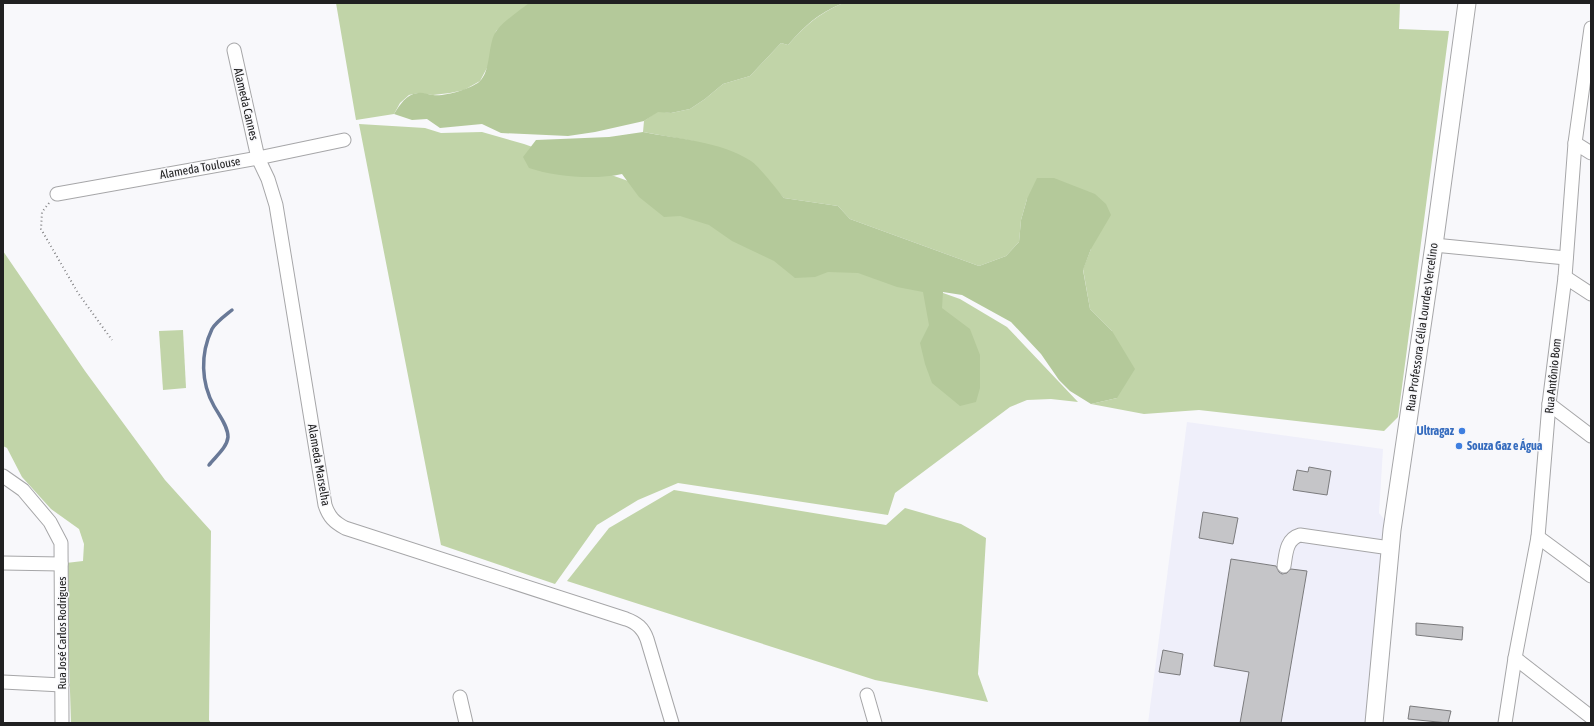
<svg xmlns="http://www.w3.org/2000/svg" width="1594" height="726" font-family="'Asap Condensed',sans-serif">
<style>
.built{fill:#efeffa}
.green{fill:#c1d4a8}
.forest{fill:#b4c99a}
.lines{fill:none;stroke-linecap:round;stroke-linejoin:round}
.stream{stroke:#697997;stroke-width:3.5}
.building{fill:#c5c5c8;stroke:#7b7b7d}
.minor-casing{stroke:#a6a6a8;stroke-width:15}
.major-casing{stroke:#a6a6a8;stroke-width:19}
.path{stroke:#858587;stroke-width:2;stroke-dasharray:1 3;stroke-linecap:butt}
.minor{stroke:#fff;stroke-width:13}
.major{stroke:#fff;stroke-width:17}
.shop-dot{fill:#3f7fe0;stroke:#f8f8fb;stroke-width:1.5}
.labels{text-anchor:middle;dominant-baseline:central;stroke-width:3;stroke-linejoin:round;paint-order:stroke}
.street-label{font-size:12px;fill:#202021;stroke:#f8f8fb}
.shop-label{font-size:12px;font-weight:bold;fill:#366cbe;stroke:#f8f8fb;text-anchor:end}
</style>
<rect width="100%" height="100%" fill="#f8f8fb"/>
<!-- built -->
<polygon class="built" points="1187,422 1383,449 1379,513 1388,524 1369,723 1148,723"/>
<!-- green -->
<g class="green">
<polygon points="336,3 536,3 527,5 496,31 488,66 480,81 464,90 450,93 433,95 418,93 409,95 400,103 394,114 356,120"/>
<path d="M843 3H1400L1399 29 1449 31 1398 417 1384 431 1199 410 1144 414 1091 404 1117 398 1112 331 1090 309 1083 269 1091 249 1027 199 1021 220 1019 242 1006 256 979 266 850 219 838 206 784 198 768 181 693 141 643 132 644 121 658 111 671 113 690 109 705 99 723 84 750 76 781 43 788 45C808 23 817 15 843 3Z"/>
<polygon points="359,124 425,128 441,133 482,132 524,144 960,299 1007,327 1078,402 1051,399 1027,400 1010,407 895,493 888,515 678,483 638,500 597,525 555,584 441,545"/>
<polygon points="3,251 85,371 165,480 211,531 209,720 211,723 71,723 66,563 83,561 84,544 79,529 51,509 22,477 7,448 3,446"/>
<polygon points="183,330 186,388 163,390 159,331"/>
<polygon points="674,490 886,525 905,508 961,524 986,538 978,674 988,702 875,680 567,581 609,528"/>
</g>
<!-- forest -->
<g class="forest">
<path d="M529 3H843C816 15 808 23 788 45L781 43 750 76 723 84 705 99 690 109 671 113 658 112 644 121 595 132 568 136 501 133 482 124 440 128 427 119 412 120 394 114C400 105 406 94 418 93 423 92 428 95 433 95 444 97 470 89 479 82 492 71 487 42 497 30 505 20 519 11 529 3Z"/>
<path d="M643 132C678 139 720 141 751 161 759 166 776 189 784 198L838 206 850 219 979 266 1006 256 1019 242 1021 220 1027 199 1037 178H1054L1095 194 1106 204 1111 215 1091 249 1083 270 1090 309 1112 331 1135 369 1117 398 1091 404 1070 391 1059 380 1041 354 1011 322 962 295 943 292 942 308 970 329 980 355V388L976 402 960 406 932 383 925 364 920 343 929 325 923 292 897 287 858 273 828 272 815 277 795 278 774 261 732 241 709 225 680 216 664 217 639 197 622 174C595 180 556 177 529 168L523 157 536 140 609 137Z"/>
</g>
<g class="lines">
<!-- stream -->
<path class="stream" d="M209 465C215 457 227 448 228 437 228 426 219 415 214 406 201 383 200 354 212 329 216 322 226 315 232 310"/>
</g>
<!-- building -->
<g class="building">
<polygon points="1309,467 1331,471 1327,495 1293,490 1297,470 1308,472"/>
<polygon points="1203,512 1238,518 1233,544 1199,538"/>
<polygon points="1231,559 1276,566 1279,572 1282,574 1287,573 1291,569 1307,571 1281,723 1240,723 1249,672 1214,666"/>
<polygon points="1416,623 1463,627 1462,640 1416,635"/>
<polygon points="1163,650 1183,654 1180,675 1159,672"/>
<polygon points="1410,706 1451,711 1448,723 1408,719"/>
</g>
<g class="lines">
<!-- minor casing -->
<g class="minor-casing">
<g id="minor">
<path d="M234 50 258 158 268 179 276 205 325 505C329 517 334 522 345 528L626 619C637 623 643 628 647 639L672 723"/>
<polyline points="1575,143 1591,153"/>
<polyline points="57,194 258,158 344,140"/>
<polyline points="1434,245 1566,258"/>
<polyline points="1565,277 1591,294"/>
<polyline points="1549,404 1591,436"/>
<polyline points="3,476 23,490 50,522 61,543 62,723"/>
<polyline points="1538,537 1591,576"/>
<polyline points="3,563 61,564"/>
<path d="M1284 566C1286 554 1286 539 1300 535L1390 548"/>
<polyline points="1515,658 1591,717"/>
<polyline points="3,682 62,685"/>
<polyline points="867,695 875,723"/>
<polyline points="460,697 466,723"/>
<polyline points="1505,723 1515,658 1538,537 1549,404 1565,277 1575,143 1591,28"/>
</g>
</g>
<!-- major casing -->
<g class="major-casing">
<polyline id="major" points="1374,723 1392,530 1434,245 1467,3"/>
</g>
<!-- path -->
<polyline class="path" points="49,203 42,212 41,229 78,293 112,340"/>
<!-- minor -->
<use href="#minor" class="minor"/>
<!-- major -->
<use href="#major" class="major"/>
</g>
<!-- markers -->
<g class="shop-dot">
<circle cx="1462" cy="431" r="4"/>
<circle cx="1459" cy="446" r="4"/>
</g>
<g class="labels">
<!-- street labels -->
<g class="street-label">
<text transform="translate(246 104) rotate(77)">Alameda Cannes</text>
<text transform="translate(200 168) rotate(-10)">Alameda Toulouse</text>
<text transform="translate(1422 327) rotate(-82)">Rua Professora Célia Lourdes Vercelino</text>
<text transform="translate(1553 376) rotate(-84)">Rua Antônio Bom</text>
<text transform="translate(319 465) rotate(80)">Alameda Marselha</text>
<text transform="translate(62 633) rotate(-90)">Rua José Carlos Rodrigues</text>
</g>
<!-- shop labels -->
<g class="shop-label">
<text x="1454" y="431">Ultragaz</text>
<text x="1467" y="446" text-anchor="start">Souza Gaz e Água</text>
</g>
</g>
<!-- border -->
<rect width="1594" height="726" fill="none" stroke="#202021" stroke-width="8"/>
</svg>
